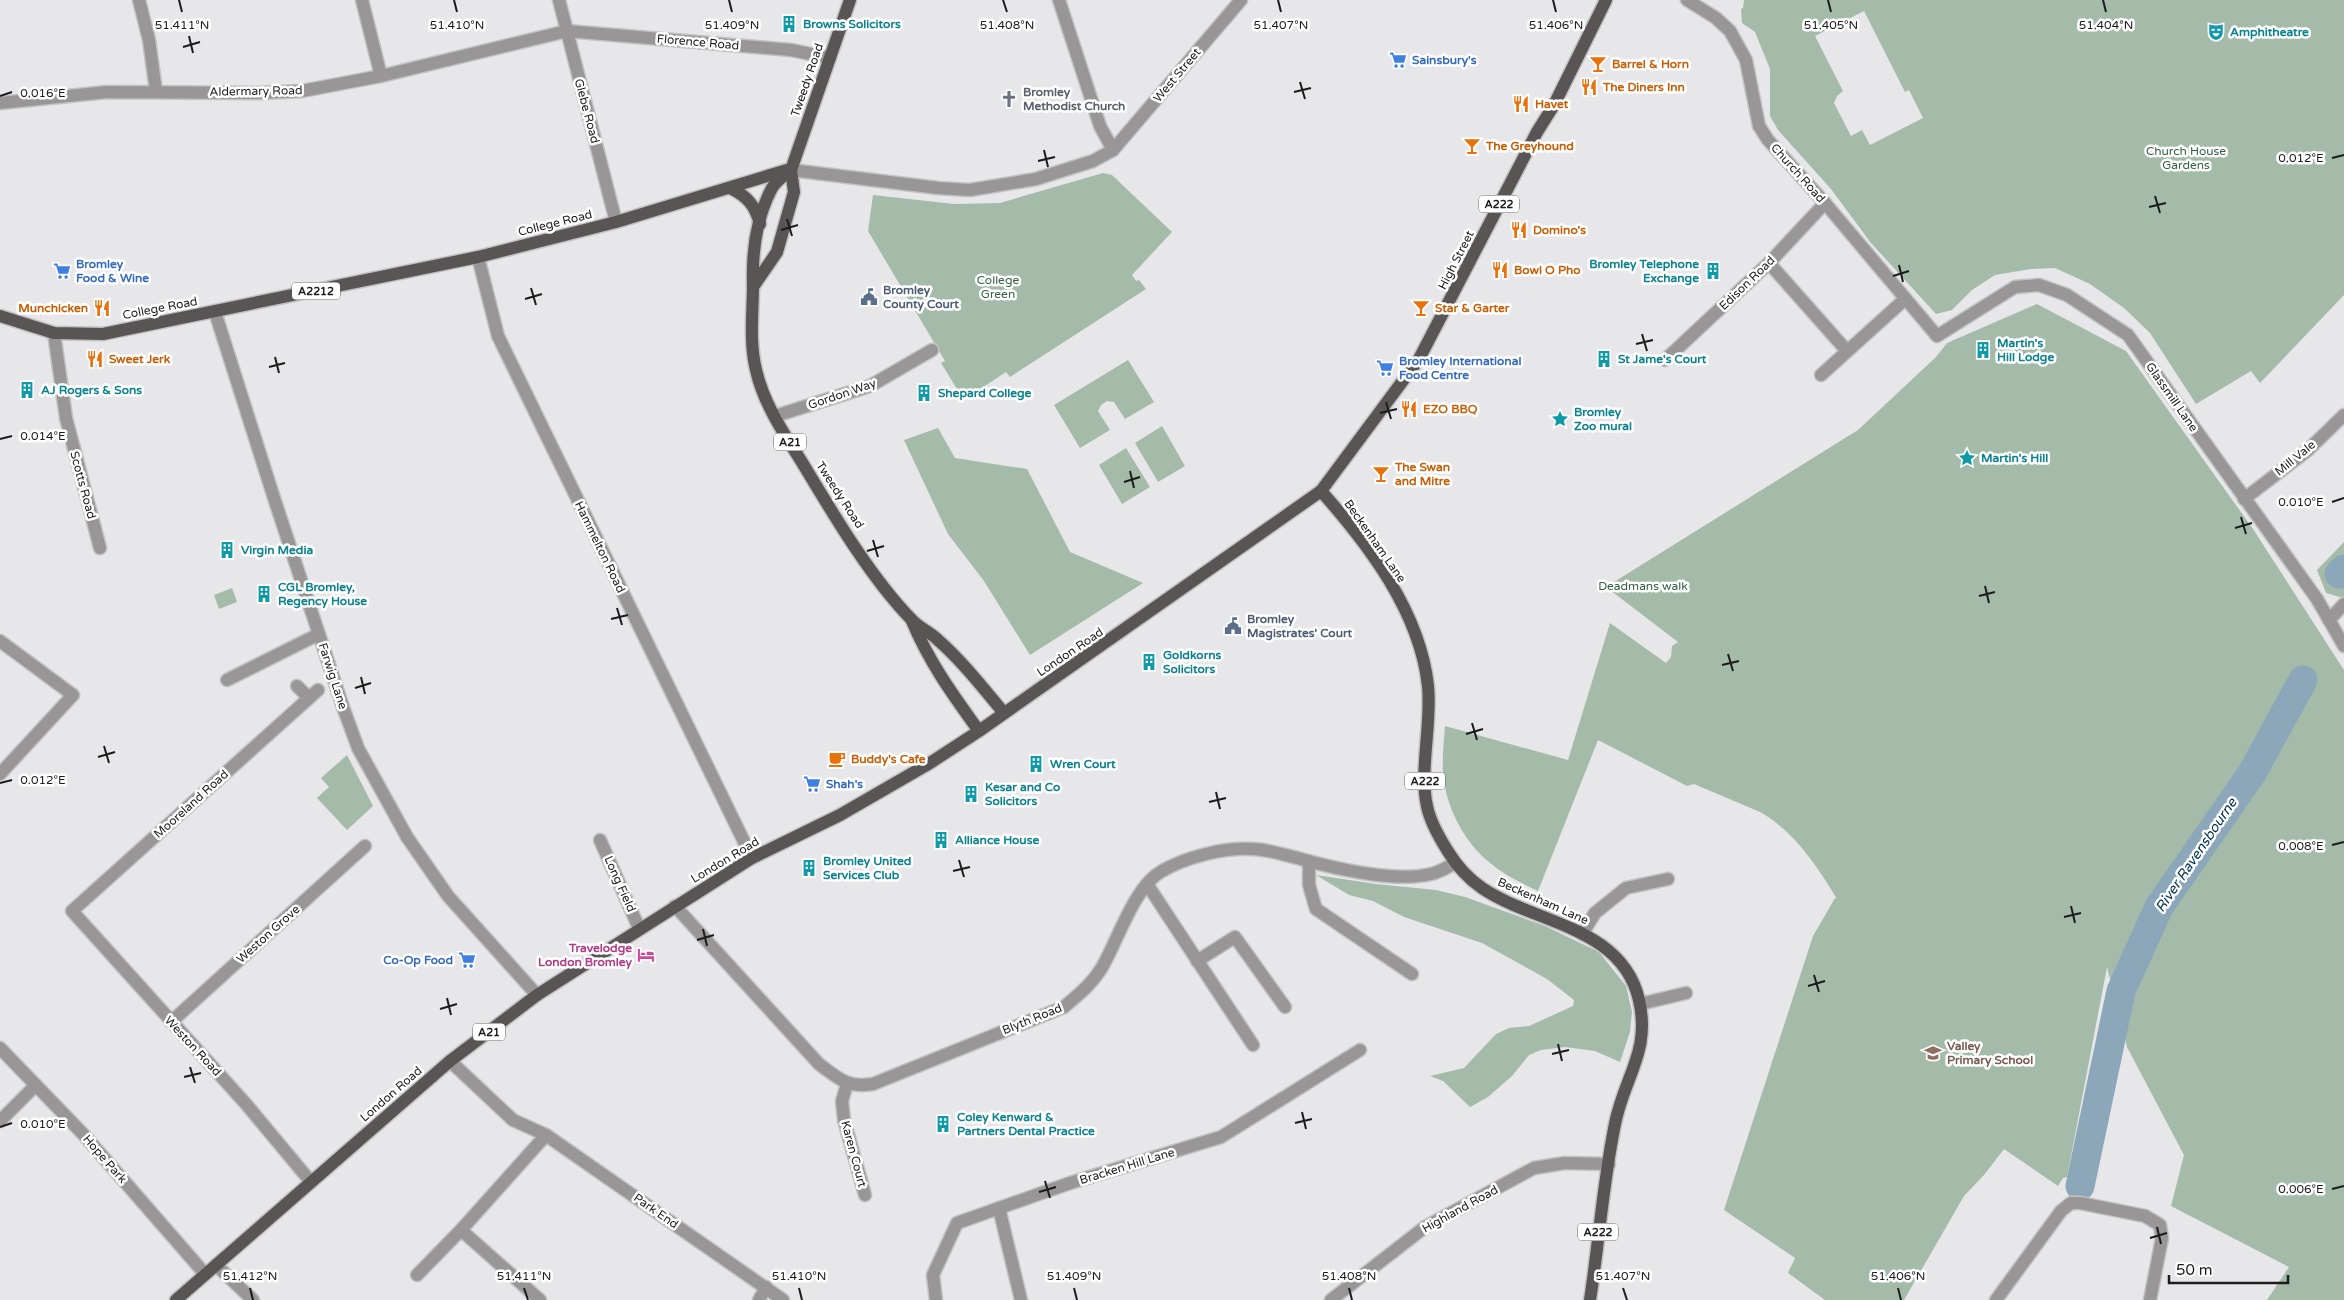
<svg xmlns="http://www.w3.org/2000/svg" width="2344" height="1300" font-family="'Varela Round',sans-serif">
<style>
.green{fill:#a4bbaa;fill-rule:evenodd}
.lines{fill:none;stroke-linecap:round;stroke-linejoin:round}
.river{stroke:#8ca7ba;stroke-width:29}
.minor-casing{stroke:#c2c2c4;stroke-width:15}
.major-casing{stroke:#c2c2c4;stroke-width:15}
.minor{stroke:#989696;stroke-width:12}
.major{stroke:#585554;stroke-width:12}
.ticks{fill:none;stroke:#1c1c1d;stroke-width:2}
.labels{text-anchor:middle;dominant-baseline:central;stroke-width:5;stroke-linejoin:round;paint-order:stroke}
.shield{fill:#fff;stroke:#606061;stroke-width:1}
.shield-label{font-size:11px;font-weight:bold;fill:#1c1c1d}
.culture-label{font-size:12px;font-weight:bold;fill:#0d838f;stroke:#fff;text-anchor:start}
.street-label{font-size:12px;fill:#1c1c1d;stroke:#fff}
.shop-label{font-size:12px;font-weight:bold;fill:#366cbe;stroke:#fff;text-anchor:start}
.food-label{font-size:12px;font-weight:bold;fill:#c56008;stroke:#fff;text-anchor:start}
.worship-label{font-size:12px;font-weight:bold;fill:#5b616d;stroke:#fff;text-anchor:start}
.park-label{font-size:12px;fill:#346243;stroke:#fff}
.service-label{font-size:12px;font-weight:bold;fill:#4e5e75;stroke:#fff;text-anchor:start}
.hotel-label{font-size:12px;font-weight:bold;fill:#b23c85;stroke:#fff;text-anchor:end}
.education-label{font-size:12px;font-weight:bold;fill:#785e54;stroke:#fff;text-anchor:start}
.water-label{font-size:14px;font-style:italic;fill:#00324e;stroke:#fff}
.ticks-label{font-size:12px;text-anchor:middle;fill:#1c1c1d;stroke:#fff;stroke-width:5;stroke-linejoin:round;paint-order:stroke}
</style>
<rect width="100%" height="100%" fill="#e7e6e9"/>
<!-- green -->
<g class="green">
<path d="M1744 0H2344V295L2260 383 2251 371 2196 404 2150 333 2124 308 2090 284 2055 268 2031 269 1995 275 1972 290 1952 310 1936 314 1871 243 1831 189 1778 130 1770 116V69L1755 32 1742 23 1741 9 1743 8ZM1864 11 1905 92 1909 90 1923 118 1870 145 1862 130 1851 136 1834 103 1837 96 1843 91 1815 36Z"/>
<polygon points="1103,173 1112,175 1172,232 1132,275 1136,281 1139,280 1146,289 1010,377 1006,372 974,393 972,391 962,397 941,363 945,361 868,231 873,195 954,204 1000,203"/>
<path d="M2037 304 2126 351 2253 529 2344 670V1300H2267L2289 1267 2171 1206 2184 1155 2127 1047 2107 967 2067 1177 2063 1178 2058 1186 2004 1149 1984 1175 1964 1196 1904 1300H1825L1788 1273 1795 1258 1724 1210 1813 936 1835 898 1837 899C1817 866 1794 831 1760 812L1694 784 1687 786 1598 740 1538 891C1521 883 1504 875 1489 862 1463 841 1445 805 1443 772 1442 757 1444 741 1445 726L1568 760 1610 623 1666 663 1671 657 1672 646 1678 642 1606 587 1858 430 1936 357 1947 343Z"/>
<polygon points="1128,360 1154,402 1125,419 1114,402 1107,401 1101,405 1098,411 1110,430 1080,448 1054,405"/>
<polygon points="1162,426 1185,466 1158,482 1135,443"/>
<polygon points="938,428 955,458 1027,469 1070,552 1143,583 1030,655 984,581 948,534 904,440"/>
<polygon points="1126,448 1150,487 1122,504 1099,465"/>
<polygon points="2344,542 2344,597 2343,598 2326,593 2317,570"/>
<polygon points="232,588 237,602 219,609 214,595"/>
<polygon points="347,755 373,806 347,830 317,798 329,787 321,778"/>
<polygon points="1316,875 1376,884 1436,890 1465,897 1545,926 1599,952 1626,986 1632,1012 1630,1032 1620,1062 1595,1051 1565,1047 1541,1050 1529,1055 1512,1076 1488,1097 1470,1107 1443,1081 1430,1076 1464,1068 1496,1034 1509,1028 1529,1026 1573,1006 1574,1000 1547,979 1482,943 1404,917 1373,901 1349,895"/>
</g>
<g class="lines">
<!-- river -->
<g class="river">
<polyline points="2339,574 2344,569"/>
<polyline points="2080,1186 2121,991 2159,907 2252,773 2303,680"/>
</g>
<!-- minor casing -->
<g class="minor-casing">
<g id="minor">
<polyline points="139,0 149,40 156,91"/>
<polyline points="362,0 381,76"/>
<polyline points="559,0 616,222"/>
<polyline points="1059,0 1100,126 1113,150"/>
<polyline points="1687,0 1716,18 1730,31 1746,60 1759,126 1768,140 1825,203 1937,336 2015,287 2039,285 2067,295 2128,335 2317,599 2344,646"/>
<polyline points="0,103 107,92 260,93 302,91 381,76 567,31 791,50 830,58"/>
<polyline points="791,170 938,188 970,190 1036,179 1093,161 1113,150 1241,0"/>
<polyline points="478,257 498,336 752,858"/>
<polyline points="1769,263 1847,351"/>
<polyline points="215,312 274,498 343,707 358,748 407,837 448,896 537,995"/>
<polyline points="54,333 66,418 100,548"/>
<polyline points="1665,360 1769,263 1825,203"/>
<polyline points="1821,375 1904,300"/>
<polyline points="775,416 870,386 932,350"/>
<polyline points="2244,499 2308,450 2344,415"/>
<polyline points="2329,620 2344,604"/>
<polyline points="0,641 73,695 0,774"/>
<polyline points="227,680 319,634"/>
<polyline points="297,686 309,698"/>
<polyline points="600,840 639,928"/>
<polyline points="1309,861 1309,885 1316,909 1412,974"/>
<polyline points="1147,884 1253,1045"/>
<path d="M675 906 819 1064C839 1079 847 1088 873 1084L1064 1007C1078 995 1091 985 1101 969 1117 943 1134 886 1162 871 1186 857 1225 847 1253 849 1272 850 1290 856 1308 861 1342 870 1397 882 1431 874 1440 872 1448 867 1455 863"/>
<polyline points="1582,934 1595,913 1626,888 1668,879"/>
<polyline points="1197,961 1235,937 1285,1007"/>
<polyline points="1640,1004 1686,993"/>
<polyline points="171,1022 365,846"/>
<polyline points="0,1048 84,1135 205,1274"/>
<polyline points="450,1061 513,1120 546,1135 783,1300"/>
<polyline points="847,1084 842,1101 844,1120 865,1195"/>
<polyline points="0,1121 36,1085"/>
<polyline points="311,1182 246,1104 72,911 318,690"/>
<polyline points="999,1208 1021,1300"/>
<polyline points="461,1230 540,1300"/>
<polyline points="216,1265 253,1300"/>
<polyline points="417,1275 461,1230 546,1135"/>
<polyline points="759,1300 766,1287"/>
<polyline points="936,1300 933,1275 957,1223 1070,1183 1221,1137 1360,1050"/>
<polyline points="1331,1300 1425,1227 1534,1168 1565,1163 1609,1164"/>
<polyline points="1996,1300 2061,1211 2071,1203 2080,1203 2145,1216 2160,1225 2162,1238 2150,1300"/>
</g>
</g>
<!-- major casing -->
<g class="major-casing">
<g id="major">
<path d="M850 0 791 170C785 175 776 181 772 188 757 216 752 252 753 284 753 313 749 341 756 370 764 405 785 435 803 464 833 514 871 578 911 619 919 628 930 632 938 640 963 662 983 688 1004 713"/>
<path d="M730 188C747 196 755 205 760 224"/>
<polyline points="753,287 777,252 794,192 791,170"/>
<polyline points="0,316 54,333 103,334 478,257 616,222 787,170"/>
<path d="M1321 491C1369 545 1420 612 1428 686 1432 724 1419 771 1427 806 1430 822 1440 839 1449 853 1457 866 1469 879 1482 888 1535 924 1622 926 1639 1000 1651 1052 1624 1077 1615 1124 1603 1182 1599 1242 1590 1300"/>
<path d="M912 621C929 662 953 695 979 731"/>
<polyline points="176,1300 450,1061 537,995 752,858 840,815 930,763 979,731 1321,491 1419,359 1537,132 1554,105 1606,0"/>
</g>
</g>
<!-- minor -->
<use href="#minor" class="minor"/>
<!-- major -->
<use href="#major" class="major"/>
</g>
<!-- ticks -->
<path class="ticks" d="M179 0 182 12M454 0 457 12M729 0 732 12M1003 0 1007 12M1278 0 1281 12M1553 0 1556 12M1828 0 1831 12M2103 0 2106 12M189 36 193 53M183 47 200 42M1300 82 1305 99M1294 92 1311 88M0 96 12 92M1044 150 1048 167M2332 158 2344 155M1038 161 1055 157M2155 196 2160 213M2149 207 2166 203M787 219 792 236M781 230 798 225M1899 265 1903 282M1893 276 1909 271M531 288 536 305M525 299 542 294M1642 334 1647 351M1636 344 1653 340M275 357 279 373M269 367 285 363M1386 402 1391 419M1380 413 1397 409M0 439 12 436M1130 471 1134 488M1124 482 1140 477M2332 502 2344 498M2241 517 2246 534M2235 528 2252 523M873 540 878 557M867 551 884 546M1985 586 1989 603M1979 596 1995 592M617 608 622 625M611 619 628 615M1728 654 1733 671M1722 665 1739 661M361 677 365 694M355 688 371 683M1472 723 1477 740M1466 734 1483 729M104 746 109 763M98 757 115 752M0 783 12 780M1216 792 1220 809M1209 802 1226 798M2332 845 2344 842M959 860 964 877M953 871 970 867M2071 906 2075 923M2064 917 2081 913M703 929 707 946M697 940 714 935M1814 975 1819 992M1808 986 1825 981M447 998 451 1015M440 1009 457 1004M1558 1044 1562 1061M1552 1054 1569 1050M190 1067 195 1083M184 1077 201 1073M1302 1112 1306 1129M1295 1123 1312 1119M0 1127 12 1123M1045 1181 1050 1198M2332 1189 2344 1186M1039 1192 1056 1187M2157 1227 2161 1244M2150 1238 2167 1233M250 1288 253 1300M524 1288 528 1300M799 1288 802 1300M1074 1288 1077 1300M1349 1288 1352 1300M1623 1288 1627 1300M1898 1288 1901 1300"/>
<!-- icons -->
<defs>
<g id="building-bare" transform="scale(1.35)"><path d="M-4-6H4V6H1V3H-1V6H-4ZM-2.5-4.3h1.7v1.8h-1.7ZM.8-4.3h1.7v1.8H.8ZM-2.5-1h1.7V.8h-1.7ZM.8-1h1.7V.8H.8Z" fill="#0f9aa8" stroke="#fff" stroke-width="2.5" paint-order="stroke"/></g>
<g id="theatre-bare" transform="scale(1.35)"><path d="M-5-5.5Q0-4 5-5.5V0Q5 5 0 6Q-5 5-5 0ZM-3.3-2.5H-1v1.5H-3.3ZM1-2.5H3.3v1.5H1ZM-2.8 1Q0 5.5 2.8 1Z" fill="#0f9aa8" stroke="#fff" stroke-width="2.5" paint-order="stroke"/></g>
<g id="supermarket-bare" transform="scale(1.35)"><path d="M-6-5.5h2.5l.6 2H6L4.5 2H-2.5L-4.4-4H-6ZM-1.5 3.2a1.3 1.3 0 1 0 .1 0ZM3 3.2a1.3 1.3 0 1 0 .1 0Z" fill="#3f7fe0" stroke="#fff" stroke-width="2.5" paint-order="stroke"/></g>
<g id="bar-bare" transform="scale(1.35)"><path d="M-6-5H6L.8 .8V4.5H3.5V6h-7V4.5H-.8V.8Z" fill="#e8710a" stroke="#fff" stroke-width="2.5" paint-order="stroke"/></g>
<g id="restaurant-bare" transform="scale(1.35)"><path d="M-5-6h1v4h1v-4h1v4h1v-4h1v5L-1.5 .5V6h-2V.5L-5-1ZM5-6V6H3V1.5H1.5Q1.5-4 5-6Z" fill="#e8710a" stroke="#fff" stroke-width="2.5" paint-order="stroke"/></g>
<g id="church-bare" transform="scale(1.35)"><path d="M-1.2-6h2.4v3.5h3.3v2.4h-3.3V6h-2.4V-.1h-3.3v-2.4h3.3Z" fill="#6b7280" stroke="#fff" stroke-width="2.5" paint-order="stroke"/></g>
<g id="civic-bare" transform="scale(1.35)"><path d="M-.6-6.5H3V-4.5H.6V-3L4-1V1h2V6H-6V1h2V-1L-.6-3ZM-1.2 2.5V6h2.4V2.5Z" fill="#5c6f8a" stroke="#fff" stroke-width="2.5" paint-order="stroke"/></g>
<g id="sight-bare" transform="scale(1.35)"><path d="M0-6L1.8-2.2L6-1.7L2.9 1.2L3.7 5.4L0 3.3L-3.7 5.4L-2.9 1.2L-6-1.7L-1.8-2.2Z" fill="#0f9aa8" stroke="#fff" stroke-width="2.5" paint-order="stroke"/></g>
<g id="cafe-bare" transform="scale(1.35)"><path d="M-5.5-4.5H6V0H3Q3 3.5 0 3.5H-2.5Q-5.5 3.5-5.5 0ZM3-3.2v2h1.7v-2ZM-6 4.5H4V6H-6Z" fill="#e8710a" stroke="#fff" stroke-width="2.5" paint-order="stroke"/></g>
<g id="hotel-bare" transform="scale(1.35)"><path d="M-6-4.5h1.5V1H6V5H4.5V3h-9V5H-6ZM-4 0a1.8 1.8 0 1 1 3.6 0ZM.5 0V-2.5h3Q6-2.5 6 0Z" fill="#d1479c" stroke="#fff" stroke-width="2.5" paint-order="stroke"/></g>
<g id="school-bare" transform="scale(1.35)"><path d="M0-5L7-2L0 1L-7-2ZM-4 1L0 2.5L4 1V4Q0 6-4 4Z" fill="#8d6e63" stroke="#fff" stroke-width="2.5" paint-order="stroke"/></g>
</defs>
<g fill-rule="evenodd">
<use href="#building-bare" x="789" y="24"/>
<use href="#theatre-bare" x="2216" y="32"/>
<use href="#supermarket-bare" x="1398" y="60"/>
<use href="#bar-bare" x="1598" y="64"/>
<use href="#restaurant-bare" x="1589" y="87"/>
<use href="#church-bare" x="1009" y="99"/>
<use href="#restaurant-bare" x="1521" y="104"/>
<use href="#bar-bare" x="1472" y="146"/>
<use href="#restaurant-bare" x="1519" y="230"/>
<use href="#restaurant-bare" x="1500" y="270"/>
<use href="#supermarket-bare" x="62" y="271"/>
<use href="#building-bare" x="1713" y="271"/>
<use href="#civic-bare" x="869" y="297"/>
<use href="#restaurant-bare" x="102" y="308"/>
<use href="#bar-bare" x="1421" y="308"/>
<use href="#building-bare" x="1983" y="350"/>
<use href="#restaurant-bare" x="95" y="359"/>
<use href="#building-bare" x="1604" y="359"/>
<use href="#supermarket-bare" x="1385" y="368"/>
<use href="#building-bare" x="27" y="390"/>
<use href="#building-bare" x="924" y="393"/>
<use href="#restaurant-bare" x="1409" y="409"/>
<use href="#sight-bare" x="1560" y="419"/>
<use href="#sight-bare" x="1967" y="458"/>
<use href="#bar-bare" x="1381" y="474"/>
<use href="#building-bare" x="227" y="550"/>
<use href="#building-bare" x="264" y="594"/>
<use href="#civic-bare" x="1233" y="626"/>
<use href="#building-bare" x="1149" y="662"/>
<use href="#cafe-bare" x="837" y="759"/>
<use href="#building-bare" x="1036" y="764"/>
<use href="#supermarket-bare" x="812" y="784"/>
<use href="#building-bare" x="971" y="794"/>
<use href="#building-bare" x="941" y="840"/>
<use href="#building-bare" x="809" y="868"/>
<use href="#hotel-bare" x="646" y="955"/>
<use href="#supermarket-bare" x="467" y="960"/>
<use href="#school-bare" x="1933" y="1053"/>
<use href="#building-bare" x="943" y="1124"/>
</g>
<g class="labels">
<!-- shield labels -->
<g class="shield">
<rect x="1479" y="195.5" width="40" height="17" rx="4"/>
<rect x="292" y="282.5" width="48" height="17" rx="4"/>
<rect x="774" y="433.5" width="32" height="17" rx="4"/>
<rect x="1405" y="772.5" width="40" height="17" rx="4"/>
<rect x="473" y="1023.5" width="32" height="17" rx="4"/>
<rect x="1578" y="1223.5" width="40" height="17" rx="4"/>
</g>
<g class="shield-label">
<text x="1499" y="204">A222</text>
<text x="316" y="291">A2212</text>
<text x="790" y="442">A21</text>
<text x="1425" y="781">A222</text>
<text x="489" y="1032">A21</text>
<text x="1598" y="1232">A222</text>
</g>
<!-- culture labels -->
<g class="culture-label">
<text x="803" y="24">Browns Solicitors</text>
<text x="2230" y="32">Amphitheatre</text>
<text x="1699" y="264" text-anchor="end">Bromley Telephone<tspan x="1699" dy="14">Exchange</tspan></text>
<text x="1997" y="343">Martin's<tspan x="1997" dy="14">Hill Lodge</tspan></text>
<text x="1618" y="359">St Jame's Court</text>
<text x="41" y="390">AJ Rogers &amp; Sons</text>
<text x="938" y="393">Shepard College</text>
<text x="1574" y="412">Bromley<tspan x="1574" dy="14">Zoo mural</tspan></text>
<text x="1981" y="458">Martin's Hill</text>
<text x="241" y="550">Virgin Media</text>
<text x="278" y="587">CGL Bromley,<tspan x="278" dy="14">Regency House</tspan></text>
<text x="1163" y="655">Goldkorns<tspan x="1163" dy="14">Solicitors</tspan></text>
<text x="1050" y="764">Wren Court</text>
<text x="985" y="787">Kesar and Co<tspan x="985" dy="14">Solicitors</tspan></text>
<text x="955" y="840">Alliance House</text>
<text x="823" y="861">Bromley United<tspan x="823" dy="14">Services Club</tspan></text>
<text x="957" y="1117">Coley Kenward &amp;<tspan x="957" dy="14">Partners Dental Practice</tspan></text>
</g>
<!-- street labels -->
<g class="street-label">
<text transform="translate(698 42) rotate(5)">Florence Road</text>
<text transform="translate(1177 75) rotate(-50)">West Street</text>
<text transform="translate(807 80) rotate(-71)">Tweedy Road</text>
<text transform="translate(256 91) rotate(-1)">Aldermary Road</text>
<text transform="translate(587 111) rotate(75)">Glebe Road</text>
<text transform="translate(1798 173) rotate(48)">Church Road</text>
<text transform="translate(555 223) rotate(-14)">College Road</text>
<text transform="translate(1456 260) rotate(-63)">High Street</text>
<text transform="translate(1747 283) rotate(-44)">Edison Road</text>
<text transform="translate(160 308) rotate(-11)">College Road</text>
<text transform="translate(842 394) rotate(-19)">Gordon Way</text>
<text transform="translate(2172 397) rotate(55)">Glassmill Lane</text>
<text transform="translate(2295 458) rotate(-39)">Mill Vale</text>
<text transform="translate(83 485) rotate(75)">Scotts Road</text>
<text transform="translate(840 495) rotate(57)">Tweedy Road</text>
<text transform="translate(1375 541) rotate(55)">Beckenham Lane</text>
<text transform="translate(600 547) rotate(64)">Hammelton Road</text>
<text transform="translate(1070 652) rotate(-34)">London Road</text>
<text transform="translate(333 676) rotate(72)">Farwig Lane</text>
<text transform="translate(191 804) rotate(-42)">Mooreland Road</text>
<text transform="translate(725 860) rotate(-31)">London Road</text>
<text transform="translate(620 884) rotate(66)">Long Field</text>
<text transform="translate(1543 901) rotate(24)">Beckenham Lane</text>
<text transform="translate(268 934) rotate(-42)">Weston Grove</text>
<text transform="translate(1032 1019) rotate(-22)">Blyth Road</text>
<text transform="translate(193 1046) rotate(47)">Weston Road</text>
<text transform="translate(391 1094) rotate(-41)">London Road</text>
<text transform="translate(854 1154) rotate(75)">Karen Court</text>
<text transform="translate(105 1159) rotate(49)">Hope Park</text>
<text transform="translate(1127 1166) rotate(-17)">Bracken Hill Lane</text>
<text transform="translate(1460 1209) rotate(-29)">Highland Road</text>
<text transform="translate(656 1211) rotate(35)">Park End</text>
</g>
<!-- shop labels -->
<g class="shop-label">
<text x="1412" y="60">Sainsbury's</text>
<text x="76" y="264">Bromley<tspan x="76" dy="14">Food &amp; Wine</tspan></text>
<text x="1399" y="361">Bromley International<tspan x="1399" dy="14">Food Centre</tspan></text>
<text x="826" y="784">Shah's</text>
<text x="453" y="960" text-anchor="end">Co-Op Food</text>
</g>
<!-- food labels -->
<g class="food-label">
<text x="1612" y="64">Barrel &amp; Horn</text>
<text x="1603" y="87">The Diners Inn</text>
<text x="1535" y="104">Havet</text>
<text x="1486" y="146">The Greyhound</text>
<text x="1533" y="230">Domino's</text>
<text x="1514" y="270">Bowl O Pho</text>
<text x="88" y="308" text-anchor="end">Munchicken</text>
<text x="1435" y="308">Star &amp; Garter</text>
<text x="109" y="359">Sweet Jerk</text>
<text x="1423" y="409">EZO BBQ</text>
<text x="1395" y="467">The Swan<tspan x="1395" dy="14">and Mitre</tspan></text>
<text x="851" y="759">Buddy's Cafe</text>
</g>
<!-- worship labels -->
<g class="worship-label">
<text x="1023" y="92">Bromley<tspan x="1023" dy="14">Methodist Church</tspan></text>
</g>
<!-- park labels -->
<g class="park-label">
<text x="2186" y="151">Church House<tspan x="2186" dy="14">Gardens</tspan></text>
<text x="998" y="280">College<tspan x="998" dy="14">Green</tspan></text>
<text x="1643" y="586">Deadmans walk</text>
</g>
<!-- service labels -->
<g class="service-label">
<text x="883" y="290">Bromley<tspan x="883" dy="14">County Court</tspan></text>
<text x="1247" y="619">Bromley<tspan x="1247" dy="14">Magistrates' Court</tspan></text>
</g>
<!-- hotel labels -->
<g class="hotel-label">
<text x="632" y="948">Travelodge<tspan x="632" dy="14">London Bromley</tspan></text>
</g>
<!-- education labels -->
<g class="education-label">
<text x="1947" y="1046">Valley<tspan x="1947" dy="14">Primary School</tspan></text>
</g>
<!-- water labels -->
<g class="water-label">
<text transform="translate(2196 855) rotate(-56)">River Ravensbourne</text>
</g>
</g>
<g class="ticks-label">
<text x="182" y="29">51.411°N</text>
<text x="732" y="29">51.409°N</text>
<text x="1281" y="29">51.407°N</text>
<text x="1556" y="29">51.406°N</text>
<text x="457" y="29">51.410°N</text>
<text x="1007" y="29">51.408°N</text>
<text x="1831" y="29">51.405°N</text>
<text x="2106" y="29">51.404°N</text>
<text x="43" y="97">0.016°E</text>
<text x="2301" y="162">0.012°E</text>
<text x="43" y="440">0.014°E</text>
<text x="2301" y="506">0.010°E</text>
<text x="43" y="784">0.012°E</text>
<text x="2301" y="850">0.008°E</text>
<text x="43" y="1128">0.010°E</text>
<text x="2301" y="1193">0.006°E</text>
<text x="250" y="1280">51.412°N</text>
<text x="524" y="1280">51.411°N</text>
<text x="799" y="1280">51.410°N</text>
<text x="1074" y="1280">51.409°N</text>
<text x="1349" y="1280">51.408°N</text>
<text x="1623" y="1280">51.407°N</text>
<text x="1898" y="1280">51.406°N</text>
</g>
<!-- scale -->
<path d="M2169 1275v8h119v-8" fill="none" stroke="#1c1c1d" stroke-width="2.5"/>
<text x="2176" y="1275" font-size="15" fill="#1c1c1d" stroke="#ffffff" stroke-width="4" paint-order="stroke">50 m</text>
</svg>
